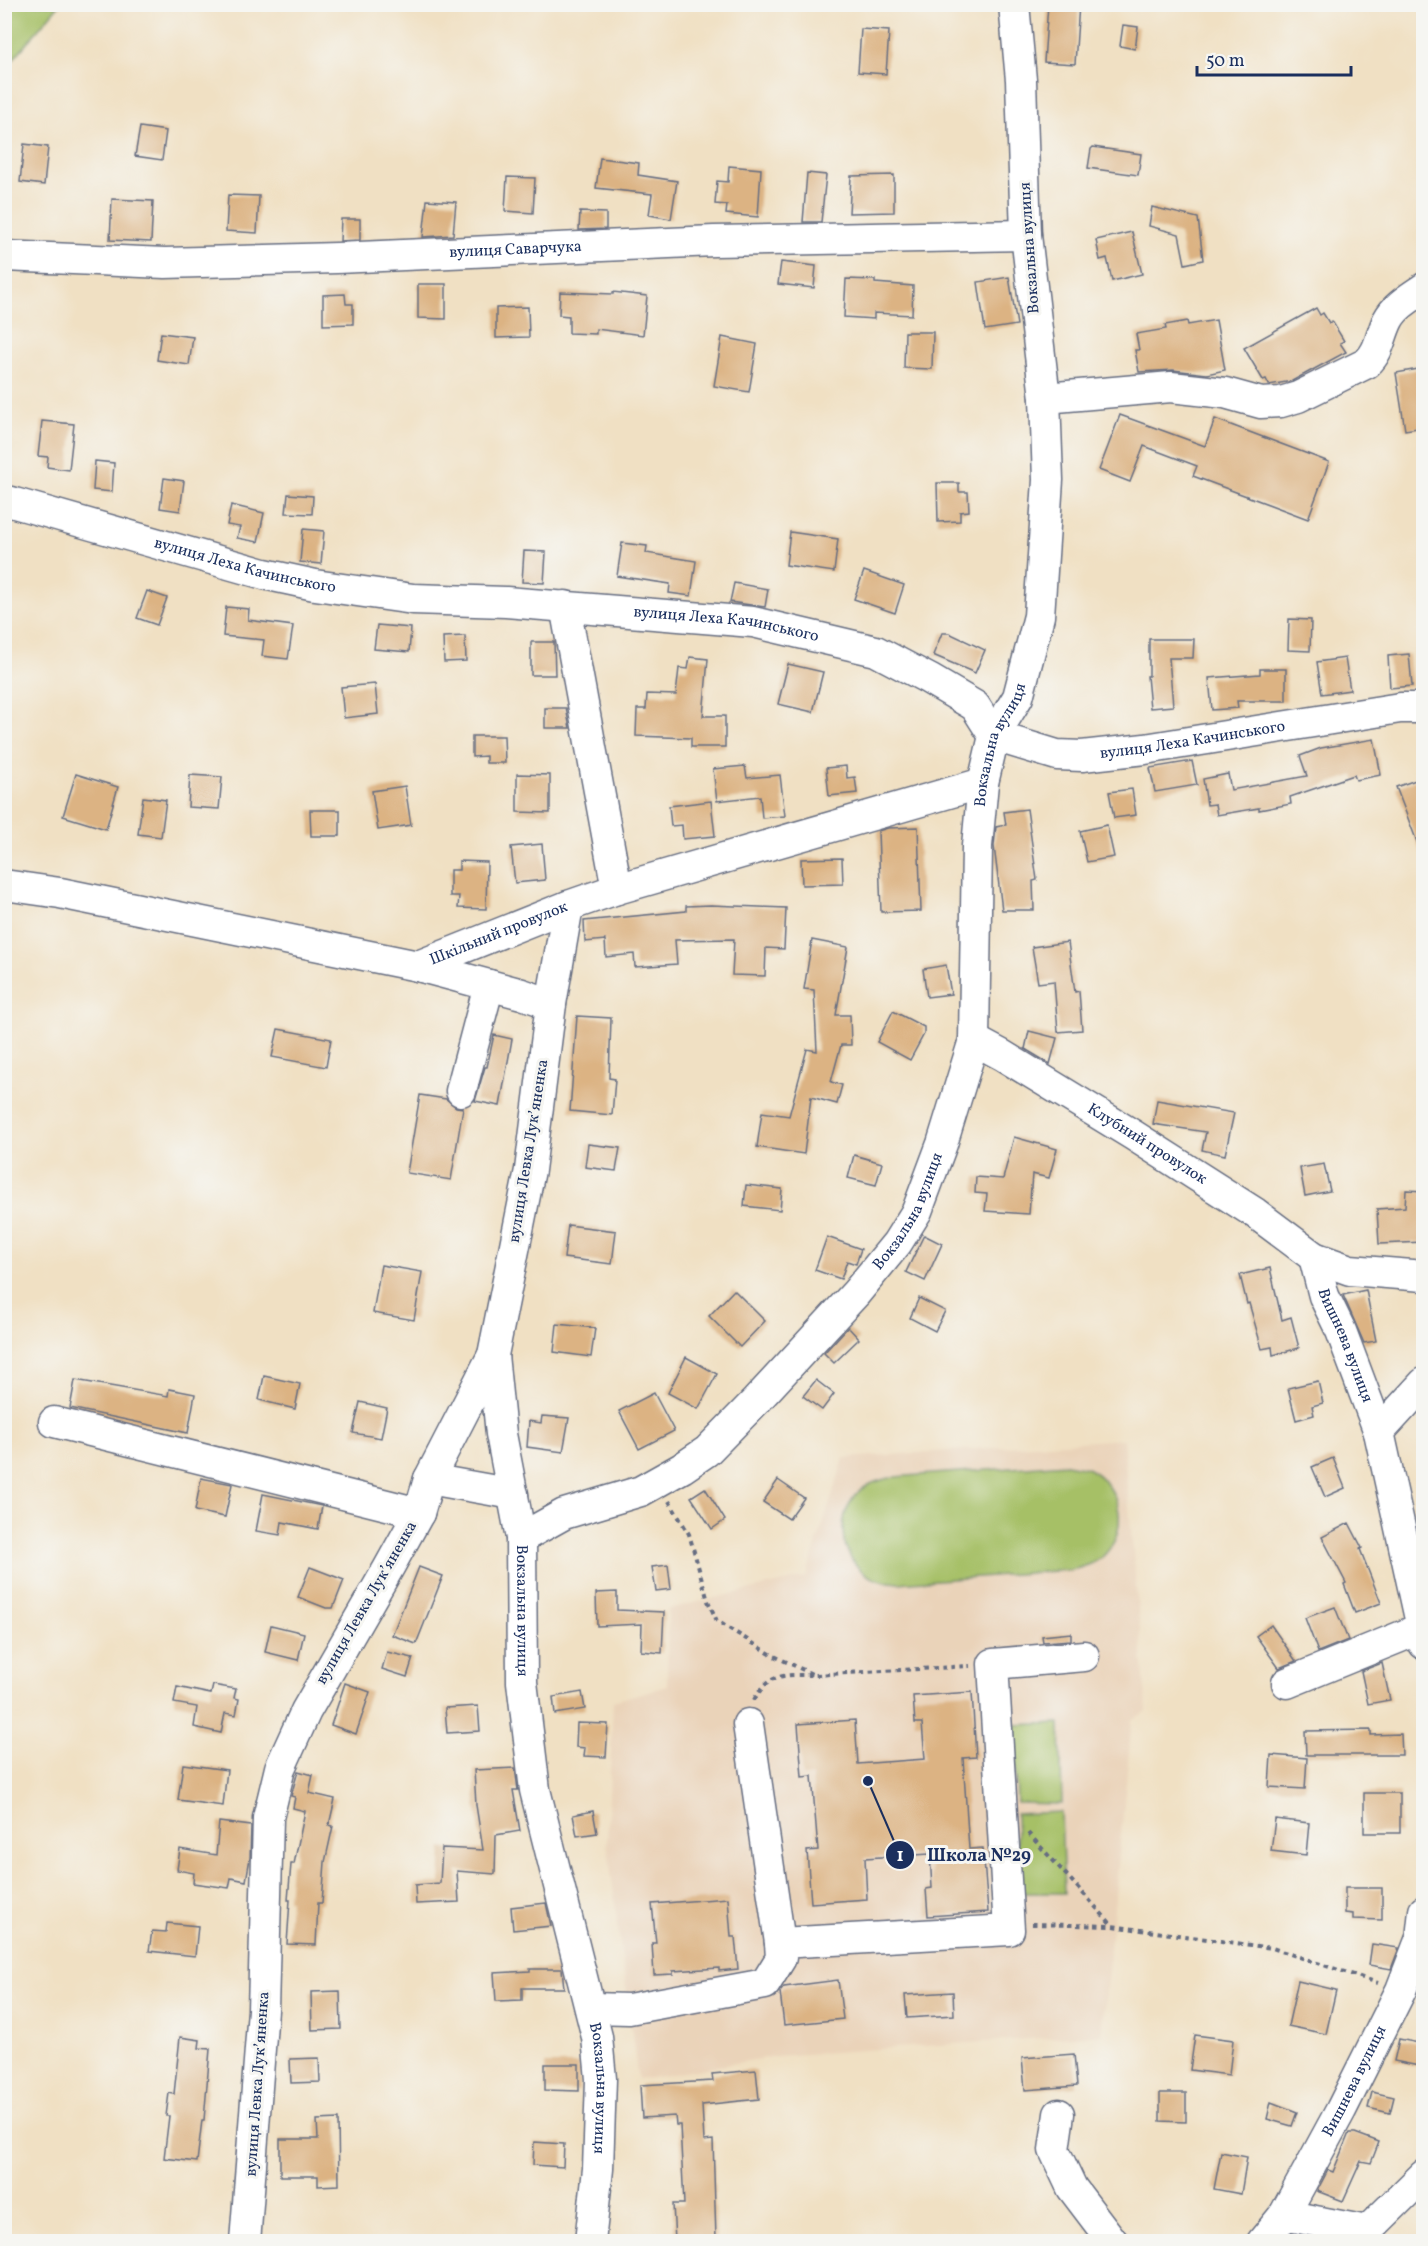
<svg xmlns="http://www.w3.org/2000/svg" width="1428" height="2246" font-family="Vollkorn,serif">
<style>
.built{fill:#ead3b9}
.green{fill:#a6c066;stroke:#607862;stroke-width:1.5}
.building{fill:#dcb383}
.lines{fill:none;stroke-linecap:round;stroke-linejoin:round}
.minor-casing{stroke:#666d81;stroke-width:33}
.path{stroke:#666d81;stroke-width:4;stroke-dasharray:4.5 4.5;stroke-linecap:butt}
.minor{stroke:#fff;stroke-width:30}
.labels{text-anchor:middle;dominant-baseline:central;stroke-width:6;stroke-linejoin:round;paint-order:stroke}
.street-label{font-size:16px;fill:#1b2f5e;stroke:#f6f6f2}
.leader{fill:none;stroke:#1b2f5e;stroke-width:2}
.callout-dot{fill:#1b2f5e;stroke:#f6f6f2;stroke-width:2}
.mark-label{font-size:18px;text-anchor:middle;font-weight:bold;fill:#fff}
.callout-label{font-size:18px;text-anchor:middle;font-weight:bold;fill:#1b2f5e;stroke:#f6f6f2;stroke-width:6;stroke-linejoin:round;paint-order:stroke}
</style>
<rect width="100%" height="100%" fill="#f6f6f2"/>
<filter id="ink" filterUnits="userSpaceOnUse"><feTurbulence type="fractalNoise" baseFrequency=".0167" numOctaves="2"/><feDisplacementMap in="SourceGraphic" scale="12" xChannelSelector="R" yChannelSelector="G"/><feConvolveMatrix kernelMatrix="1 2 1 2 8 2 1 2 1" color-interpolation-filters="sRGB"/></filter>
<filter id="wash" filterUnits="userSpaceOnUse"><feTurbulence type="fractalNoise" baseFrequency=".008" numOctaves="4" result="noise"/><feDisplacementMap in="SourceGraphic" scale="24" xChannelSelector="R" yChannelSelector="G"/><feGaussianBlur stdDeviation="1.35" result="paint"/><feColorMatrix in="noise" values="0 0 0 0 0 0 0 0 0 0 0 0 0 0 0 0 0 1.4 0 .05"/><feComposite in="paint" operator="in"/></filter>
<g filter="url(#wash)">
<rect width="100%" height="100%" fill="#f0e0c3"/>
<!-- built -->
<polygon class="built" points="1123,1439 1147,1711 1132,1720 1102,2034 776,2056 638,2080 607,1842 613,1701 667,1686 668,1609 806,1577 844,1458"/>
<!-- green -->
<g class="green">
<polygon points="5,4 59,5 5,69 4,5"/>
<path d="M1066 1464C1073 1466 1082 1466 1089 1469 1119 1485 1130 1525 1107 1552 1098 1563 1084 1567 1070 1570L898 1583C891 1582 882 1582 875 1579 842 1565 832 1520 857 1494 867 1483 880 1480 894 1477Z"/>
<polygon points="1060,1723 1062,1804 1017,1803 1014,1725"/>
<polygon points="1061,1812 1064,1893 1019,1893 1016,1814"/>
</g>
<g id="blocks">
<!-- building -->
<g class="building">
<polygon points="1048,4 1079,4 1075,64 1044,62"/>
<polygon points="1123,25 1138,27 1135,49 1120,46"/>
<polygon points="861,29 889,31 886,74 858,72"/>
<polygon points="140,127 166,131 162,160 135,156"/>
<polygon points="24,144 48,147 44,185 20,182"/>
<polygon points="1093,147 1141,154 1138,175 1088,168 1091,149"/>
<polygon points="600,158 639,163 638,175 677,181 671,219 649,215 652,194 596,188"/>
<polygon points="729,166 761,169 758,217 726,214 727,205 715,204 717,181 728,182"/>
<polygon points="807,173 826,175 821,222 803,222"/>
<polygon points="894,175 894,212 849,213 851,176"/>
<polygon points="507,177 535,178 533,213 505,211"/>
<polygon points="228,195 259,196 257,233 226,231"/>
<polygon points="112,199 153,201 151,242 110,240"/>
<polygon points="427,200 456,202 453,235 423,237"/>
<polygon points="1152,207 1198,218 1203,260 1185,264 1179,234 1149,226"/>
<polygon points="580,212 606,213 606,229 579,230"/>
<polygon points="341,219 360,219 360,240 340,241"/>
<polygon points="1132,232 1142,274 1112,281 1107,258 1100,260 1096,240"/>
<polygon points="781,262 816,266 814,288 778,284"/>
<polygon points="1009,277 1017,325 985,330 978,282"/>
<polygon points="846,279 875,280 875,283 913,286 912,315 874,313 874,319 844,317"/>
<polygon points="418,284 446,284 446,319 418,318"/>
<polygon points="560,292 613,294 613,292 647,296 643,335 596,329 596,334 569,333 569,316 559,315"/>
<polygon points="345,294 346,304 353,304 353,324 323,325 323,295"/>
<polygon points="528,307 529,337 496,338 496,308"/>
<polygon points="1316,308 1320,315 1323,313 1329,323 1332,321 1344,341 1340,343 1346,352 1292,381 1269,385 1266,379 1263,380 1244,348"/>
<polygon points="1216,320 1225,370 1207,374 1173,370 1139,372 1135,350 1139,350 1136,334 1166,329 1165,325 1187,321 1188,325"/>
<polygon points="905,332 933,332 932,369 904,368"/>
<polygon points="161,333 193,337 189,365 157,360"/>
<polygon points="722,337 757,344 749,392 714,386"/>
<polygon points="1424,368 1424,427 1405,430 1396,373"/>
<polygon points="1120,415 1205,446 1215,419 1329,462 1308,519 1193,476 1197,466 1144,446 1130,482 1099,470"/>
<polygon points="42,421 74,424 69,470 47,467 48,457 38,456"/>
<polygon points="95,461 114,463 112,492 93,490"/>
<polygon points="164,478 184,481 180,511 160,508"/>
<polygon points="937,483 959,483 959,492 968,492 969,511 960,512 960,521 938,522"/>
<polygon points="288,494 313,496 312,514 286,513"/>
<polygon points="231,505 264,513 258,542 237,538 240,527 227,525"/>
<polygon points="303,529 324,531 321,564 300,562"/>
<polygon points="790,532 838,539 834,572 786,565"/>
<polygon points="622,543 647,546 646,553 696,561 691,596 669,593 670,584 617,576"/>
<polygon points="524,551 546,552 544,583 522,582"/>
<polygon points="864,571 904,585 895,613 854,599"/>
<polygon points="734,583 768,589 765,607 730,602"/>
<polygon points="147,591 167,598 157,625 137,618"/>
<polygon points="226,607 249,609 248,620 293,626 288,659 262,656 264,640 223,636"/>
<polygon points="1289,619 1311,620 1310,651 1288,650"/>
<polygon points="377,625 411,628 409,652 374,649"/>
<polygon points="942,633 949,633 985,650 975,673 933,655"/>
<polygon points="465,636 466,661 444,662 443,637"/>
<polygon points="1149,639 1194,639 1193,658 1169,658 1173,706 1150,708 1147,676 1149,676"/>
<polygon points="531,642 554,642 555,675 531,675"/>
<polygon points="1409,654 1412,686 1390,688 1388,656"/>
<polygon points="690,657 708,659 703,716 725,716 725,747 691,747 691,738 636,736 637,709 646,709 647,694 676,695 679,668 688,669"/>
<polygon points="1345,658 1350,690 1322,694 1317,662"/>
<polygon points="788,664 823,672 813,712 778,704"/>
<polygon points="1260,669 1286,669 1286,701 1237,701 1238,708 1212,710 1209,678 1260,674"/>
<polygon points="375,684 378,714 344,718 341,687"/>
<polygon points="545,708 566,708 570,728 545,728"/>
<polygon points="472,736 504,736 505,763 486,763 486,756 472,757"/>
<polygon points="1374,739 1381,775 1356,780 1354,775 1290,797 1291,804 1259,810 1259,808 1217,815 1215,804 1207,805 1203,779 1228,774 1231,790 1307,776 1300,756 1321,748"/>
<polygon points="1192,761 1197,785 1155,792 1150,768"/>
<polygon points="745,766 747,778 780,775 785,816 762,818 760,796 717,801 713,769"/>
<polygon points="846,766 847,778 855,777 857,793 829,796 826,768"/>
<polygon points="76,774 118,787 106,829 63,816"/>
<polygon points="517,774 550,775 550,813 517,812"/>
<polygon points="190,775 222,777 219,809 188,807"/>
<polygon points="1424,777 1424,855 1422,855 1396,787"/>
<polygon points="405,786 411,825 378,830 372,791"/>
<polygon points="1132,789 1136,815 1114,818 1109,792"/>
<polygon points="143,797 166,800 161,837 138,834"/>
<polygon points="711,801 715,836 683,839 682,825 671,826 669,806"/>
<polygon points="1027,809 1037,880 1033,881 1034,910 1002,910 994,846 996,827 1006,825 1004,812"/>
<polygon points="310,810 340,810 340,836 311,836"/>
<polygon points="1107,825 1114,857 1087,862 1080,831"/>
<polygon points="918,827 921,911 881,912 878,831 888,828"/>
<polygon points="542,844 545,880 515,883 511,847"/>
<polygon points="842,858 843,884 802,885 801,859"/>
<polygon points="459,861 487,862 486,909 458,908 459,896 450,896 450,870 459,870"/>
<polygon points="711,905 786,908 784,949 766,948 765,976 732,975 734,939 675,940 677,964 635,967 634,954 606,957 605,940 585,942 584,921 686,911 686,906"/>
<polygon points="812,940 848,947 836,1015 850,1015 851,1045 841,1045 831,1082 842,1085 837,1104 811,1097 804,1154 757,1147 762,1112 789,1116 807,1049 817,1051 814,990 804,989"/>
<polygon points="1068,942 1075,992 1079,991 1082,1030 1058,1032 1054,981 1038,983 1032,947"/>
<polygon points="946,965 951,994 927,997 923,969"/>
<polygon points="893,1011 924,1027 924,1034 910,1060 877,1042"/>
<polygon points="577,1016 611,1018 609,1078 615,1079 612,1115 570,1111"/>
<polygon points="278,1029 331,1039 326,1067 272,1057"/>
<polygon points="1029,1031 1057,1038 1050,1064 1025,1049"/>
<polygon points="494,1035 512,1039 500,1106 475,1101 485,1067 487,1067"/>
<polygon points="420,1095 446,1099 456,1107 463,1108 451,1180 407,1173"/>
<polygon points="1157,1100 1234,1113 1225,1155 1202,1150 1206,1132 1153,1124"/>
<polygon points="1014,1137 1057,1149 1049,1178 1032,1174 1029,1214 985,1211 987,1194 975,1193 976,1177 1003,1179"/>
<polygon points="588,1144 620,1148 616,1171 585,1167"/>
<polygon points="854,1155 882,1163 876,1185 848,1178"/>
<polygon points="1324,1164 1330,1191 1305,1196 1300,1168"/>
<polygon points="746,1185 782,1189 780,1210 744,1206"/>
<polygon points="1406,1190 1424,1191 1424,1242 1379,1244 1377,1209 1405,1207"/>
<polygon points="568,1225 616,1231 612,1264 564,1258"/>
<polygon points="924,1235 942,1244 925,1281 906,1272"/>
<polygon points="827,1237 861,1249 856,1264 847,1261 841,1279 815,1270"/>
<polygon points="381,1265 422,1272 414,1320 373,1313"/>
<polygon points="1270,1268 1282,1320 1291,1317 1299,1348 1273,1355 1272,1347 1262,1349 1249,1303 1247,1304 1240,1275"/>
<polygon points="734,1290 765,1321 740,1347 709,1316"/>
<polygon points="1366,1290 1376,1341 1364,1343 1343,1295"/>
<polygon points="919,1298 945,1311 935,1331 910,1318"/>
<polygon points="557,1324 595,1328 591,1357 554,1352"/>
<polygon points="848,1327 859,1339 834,1363 824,1353"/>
<polygon points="686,1357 717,1374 698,1409 668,1393"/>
<polygon points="264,1376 300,1384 295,1409 259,1400"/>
<polygon points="75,1380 168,1396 169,1389 195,1394 188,1433 70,1408"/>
<polygon points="816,1380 834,1394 822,1410 803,1396"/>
<polygon points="1318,1381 1323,1403 1312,1406 1314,1415 1296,1420 1288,1388"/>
<polygon points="654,1393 674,1431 639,1449 619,1411"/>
<polygon points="360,1402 387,1408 381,1438 353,1433"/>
<polygon points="542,1416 569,1418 563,1452 527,1447 529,1421 541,1423"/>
<polygon points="1333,1458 1345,1488 1325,1497 1312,1467"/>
<polygon points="201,1478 232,1484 225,1517 195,1511"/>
<polygon points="778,1480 804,1498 789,1519 763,1502"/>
<polygon points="705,1488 725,1520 712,1529 691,1497"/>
<polygon points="263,1494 322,1506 318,1529 282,1522 280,1535 256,1531"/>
<polygon points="1349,1523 1362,1548 1360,1549 1381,1603 1355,1613 1344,1584 1346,1583 1322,1537"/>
<polygon points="668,1565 671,1589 656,1591 652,1567"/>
<polygon points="310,1567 344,1580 333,1608 326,1608 298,1597"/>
<polygon points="419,1567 443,1576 416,1644 392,1635"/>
<polygon points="617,1592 617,1610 664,1612 662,1653 641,1651 642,1624 597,1626 596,1593"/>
<polygon points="1335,1607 1348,1640 1318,1652 1305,1618"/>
<polygon points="271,1625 304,1633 298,1660 265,1652"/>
<polygon points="1271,1625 1296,1661 1279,1668 1256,1636"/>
<polygon points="1071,1633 1071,1640 1043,1642 1042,1636"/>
<polygon points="387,1652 413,1658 407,1677 382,1669"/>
<polygon points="1382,1663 1390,1700 1368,1704 1361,1671"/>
<polygon points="345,1683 370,1692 356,1734 331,1725"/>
<polygon points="213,1685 236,1689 234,1698 239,1699 236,1715 225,1713 221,1733 194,1727 197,1707 174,1703 177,1687 211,1694"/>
<polygon points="582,1692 585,1709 555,1714 553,1697"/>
<polygon points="972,1692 976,1757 963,1758 969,1849 983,1848 988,1912 928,1916 926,1889 932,1888 930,1854 865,1858 867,1899 811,1903 807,1851 818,1850 812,1776 802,1777 798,1724 855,1720 858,1764 925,1759 922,1723 915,1723 913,1696"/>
<polygon points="478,1706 480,1731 447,1733 445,1708"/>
<polygon points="577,1723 608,1724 606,1757 584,1756 585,1748 576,1747"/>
<polygon points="1371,1730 1371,1735 1401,1734 1402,1755 1306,1755 1305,1731"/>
<polygon points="1271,1755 1307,1758 1305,1789 1269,1787"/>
<polygon points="183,1764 227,1770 223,1806 178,1800"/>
<polygon points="515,1768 518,1790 513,1790 520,1831 496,1835 495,1874 457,1871 459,1902 416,1904 415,1885 440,1883 442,1848 483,1850 476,1805 474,1770"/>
<polygon points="298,1771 313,1775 309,1793 335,1799 329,1825 333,1826 325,1862 322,1903 318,1903 316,1945 287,1944 290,1900 288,1900 291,1864 294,1864 305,1811 293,1808 295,1797 291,1796"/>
<rect x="1364" y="1793" width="36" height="40"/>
<polygon points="593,1811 597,1833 577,1836 573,1815"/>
<polygon points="1275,1819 1309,1823 1306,1855 1271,1851"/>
<polygon points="219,1822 251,1826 250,1858 246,1881 231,1878 229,1888 193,1883 194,1873 177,1870 180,1849 216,1855"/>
<polygon points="1345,1888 1382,1888 1382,1920 1353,1919 1353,1914 1345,1913"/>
<polygon points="728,1898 731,1937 735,1937 738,1969 719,1971 719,1968 673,1971 673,1974 654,1975 652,1943 656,1943 652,1904"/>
<polygon points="546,1903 551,1926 513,1930 511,1907"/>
<polygon points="167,1923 198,1926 195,1956 149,1951 152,1931 166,1932"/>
<polygon points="1372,1944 1399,1948 1391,1969 1369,1965"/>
<polygon points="530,1969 562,1969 564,1988 522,1988 522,2000 496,2001 494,1973 530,1971"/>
<polygon points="838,1980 843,2019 784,2025 780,1992 784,1987"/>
<polygon points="1298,1981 1336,1990 1326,2034 1288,2026"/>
<polygon points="340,1991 341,2029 312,2030 311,1992"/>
<polygon points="953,1992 954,2015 907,2018 905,1995"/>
<polygon points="1195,2035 1233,2040 1229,2075 1190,2070"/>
<polygon points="180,2037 200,2040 199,2048 210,2049 204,2120 202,2120 197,2162 164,2158 169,2116 166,2116 169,2093 174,2094"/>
<polygon points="1399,2039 1424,2044 1424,2067 1394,2061"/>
<polygon points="1074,2054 1077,2086 1025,2090 1022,2058"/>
<polygon points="319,2058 320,2082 291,2083 290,2059"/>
<polygon points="545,2064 579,2064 579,2091 545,2090"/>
<polygon points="756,2070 759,2099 702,2105 704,2141 713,2140 716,2239 675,2241 673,2204 684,2204 680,2125 676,2125 675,2116 642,2118 640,2085 713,2081 712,2074"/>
<polygon points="1372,2092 1394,2097 1390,2113 1368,2108"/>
<polygon points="1160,2093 1186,2093 1186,2122 1160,2121"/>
<polygon points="1271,2102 1297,2112 1292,2126 1267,2119"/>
<polygon points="338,2119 339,2185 318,2186 318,2176 280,2176 280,2139 318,2139 317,2120"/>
<polygon points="1349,2133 1355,2133 1379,2142 1371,2163 1361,2161 1343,2201 1317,2191 1328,2170 1333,2172"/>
<polygon points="534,2142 564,2144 563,2167 533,2165"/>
<polygon points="1221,2152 1247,2157 1241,2194 1214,2189"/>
</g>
</g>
</g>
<g filter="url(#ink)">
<use href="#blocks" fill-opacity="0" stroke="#666d81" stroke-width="1.5"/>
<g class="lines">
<!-- minor casing -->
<g class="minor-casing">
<g id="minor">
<path id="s1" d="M4 256 165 263 337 258 714 241 1026 235"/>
<path d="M1045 398 1171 387 1225 393 1261 403 1281 402 1298 397 1367 363C1380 351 1380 336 1388 320 1395 306 1411 297 1424 288"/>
<path id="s2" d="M4 500 264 574 315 585 413 599 506 602 753 622 876 651 929 679 975 706 994 736 1057 755 1082 756 1145 749 1400 708H1424"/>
<polyline points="565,606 617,889"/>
<polyline points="4,885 60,893 418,966 522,994 551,1004"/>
<path id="s3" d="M418 966 568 906 617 889 983 783"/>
<path id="s4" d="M974 1040 1002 1055 1133 1135 1255 1213 1314 1257 1350 1270 1424 1276"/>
<polyline points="461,1091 489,985"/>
<path id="s5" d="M1314 1257 1324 1296 1341 1331 1379 1432 1422 1628 1424 1644"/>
<path id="s6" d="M493 1355 501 1434 521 1538 522 1682 535 1790 597 2037 601 2079 598 2169 590 2242"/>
<polyline points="54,1422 419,1513"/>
<polyline points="1379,1432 1424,1383"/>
<polyline points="429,1479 513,1494"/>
<path id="s7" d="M521 1538 564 1514 641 1491 682 1468 707 1451 756 1401 856 1293 897 1243 917 1211 942 1144 974 1040 977 846 983 783 994 736 1018 697 1039 616 1048 480 1045 398 1026 235 1021 80 1014 4"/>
<polyline points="1287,1683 1422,1628"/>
<polyline points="748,1724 780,1943"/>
<polyline points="591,2008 629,2009 765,1984 781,1958 780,1943 1009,1930 993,1664 1084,1656"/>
<polyline points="1059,2114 1054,2150 1072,2188 1113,2242"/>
<polyline points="1284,2215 1367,2231 1424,2175"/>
<polyline points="245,2242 263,2010 268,1818 280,1768 306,1711 388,1569 419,1513 429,1479 493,1355 530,1170 551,1004 568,906"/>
<path id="s8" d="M1262 2242 1284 2215 1341 2110 1401 1990 1421 1938 1424 1911"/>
</g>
</g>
<!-- path -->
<g class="path">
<polyline points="669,1501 689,1534 708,1601 717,1621 772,1655 814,1675 970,1666"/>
<path d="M754 1700C770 1672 784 1675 813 1675"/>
<polyline points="1028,1833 1112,1925"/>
<polyline points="1032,1924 1112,1926 1272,1948 1378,1983"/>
</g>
<!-- minor -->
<use href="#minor" class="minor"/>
</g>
</g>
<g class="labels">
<!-- street labels -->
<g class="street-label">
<text transform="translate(1030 248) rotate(-94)">Вокзальна вулиця</text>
<text stroke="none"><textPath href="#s1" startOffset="512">вулиця Саварчука</textPath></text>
<text stroke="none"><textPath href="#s2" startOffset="250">вулиця Леха Качинського</textPath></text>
<text stroke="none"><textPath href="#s2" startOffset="736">вулиця Леха Качинського</textPath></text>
<text stroke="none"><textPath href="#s2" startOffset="1240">вулиця Леха Качинського</textPath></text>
<text stroke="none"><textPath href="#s7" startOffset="1006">Вокзальна вулиця</textPath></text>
<text stroke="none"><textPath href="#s3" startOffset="87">Шкільний провулок</textPath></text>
<text stroke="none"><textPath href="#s4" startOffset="202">Клубний провулок</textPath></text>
<text transform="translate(529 1151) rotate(-81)">вулиця Левка Лукʼяненка</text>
<text stroke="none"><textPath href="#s7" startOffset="522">Вокзальна вулиця</textPath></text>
<text stroke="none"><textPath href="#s5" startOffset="94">Вишнева вулиця</textPath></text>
<text transform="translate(367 1603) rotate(-60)">вулиця Левка Лукʼяненка</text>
<text stroke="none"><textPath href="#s6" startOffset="258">Вокзальна вулиця</textPath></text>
<text stroke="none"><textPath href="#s8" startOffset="186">Вишнева вулиця</textPath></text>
<text transform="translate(258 2084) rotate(-86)">вулиця Левка Лукʼяненка</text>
<text stroke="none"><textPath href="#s6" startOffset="744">Вокзальна вулиця</textPath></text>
</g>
</g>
<!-- callouts -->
<path class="leader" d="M868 1781L900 1855"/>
<g class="callout-dot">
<circle cx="868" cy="1781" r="6"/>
<circle cx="900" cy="1855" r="15"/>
</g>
<g class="mark-label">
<text x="900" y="1861">1</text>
</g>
<g class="callout-label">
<text x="979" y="1861">Школа №29</text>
</g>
<!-- margin -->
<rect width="1428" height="2246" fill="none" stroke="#f6f6f2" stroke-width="24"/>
<!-- scale -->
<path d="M1197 66v9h154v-9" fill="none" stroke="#1b2f5e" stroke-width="3"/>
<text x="1206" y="66" font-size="18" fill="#1b2f5e" stroke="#f6f6f2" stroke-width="4.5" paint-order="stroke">50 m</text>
</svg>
